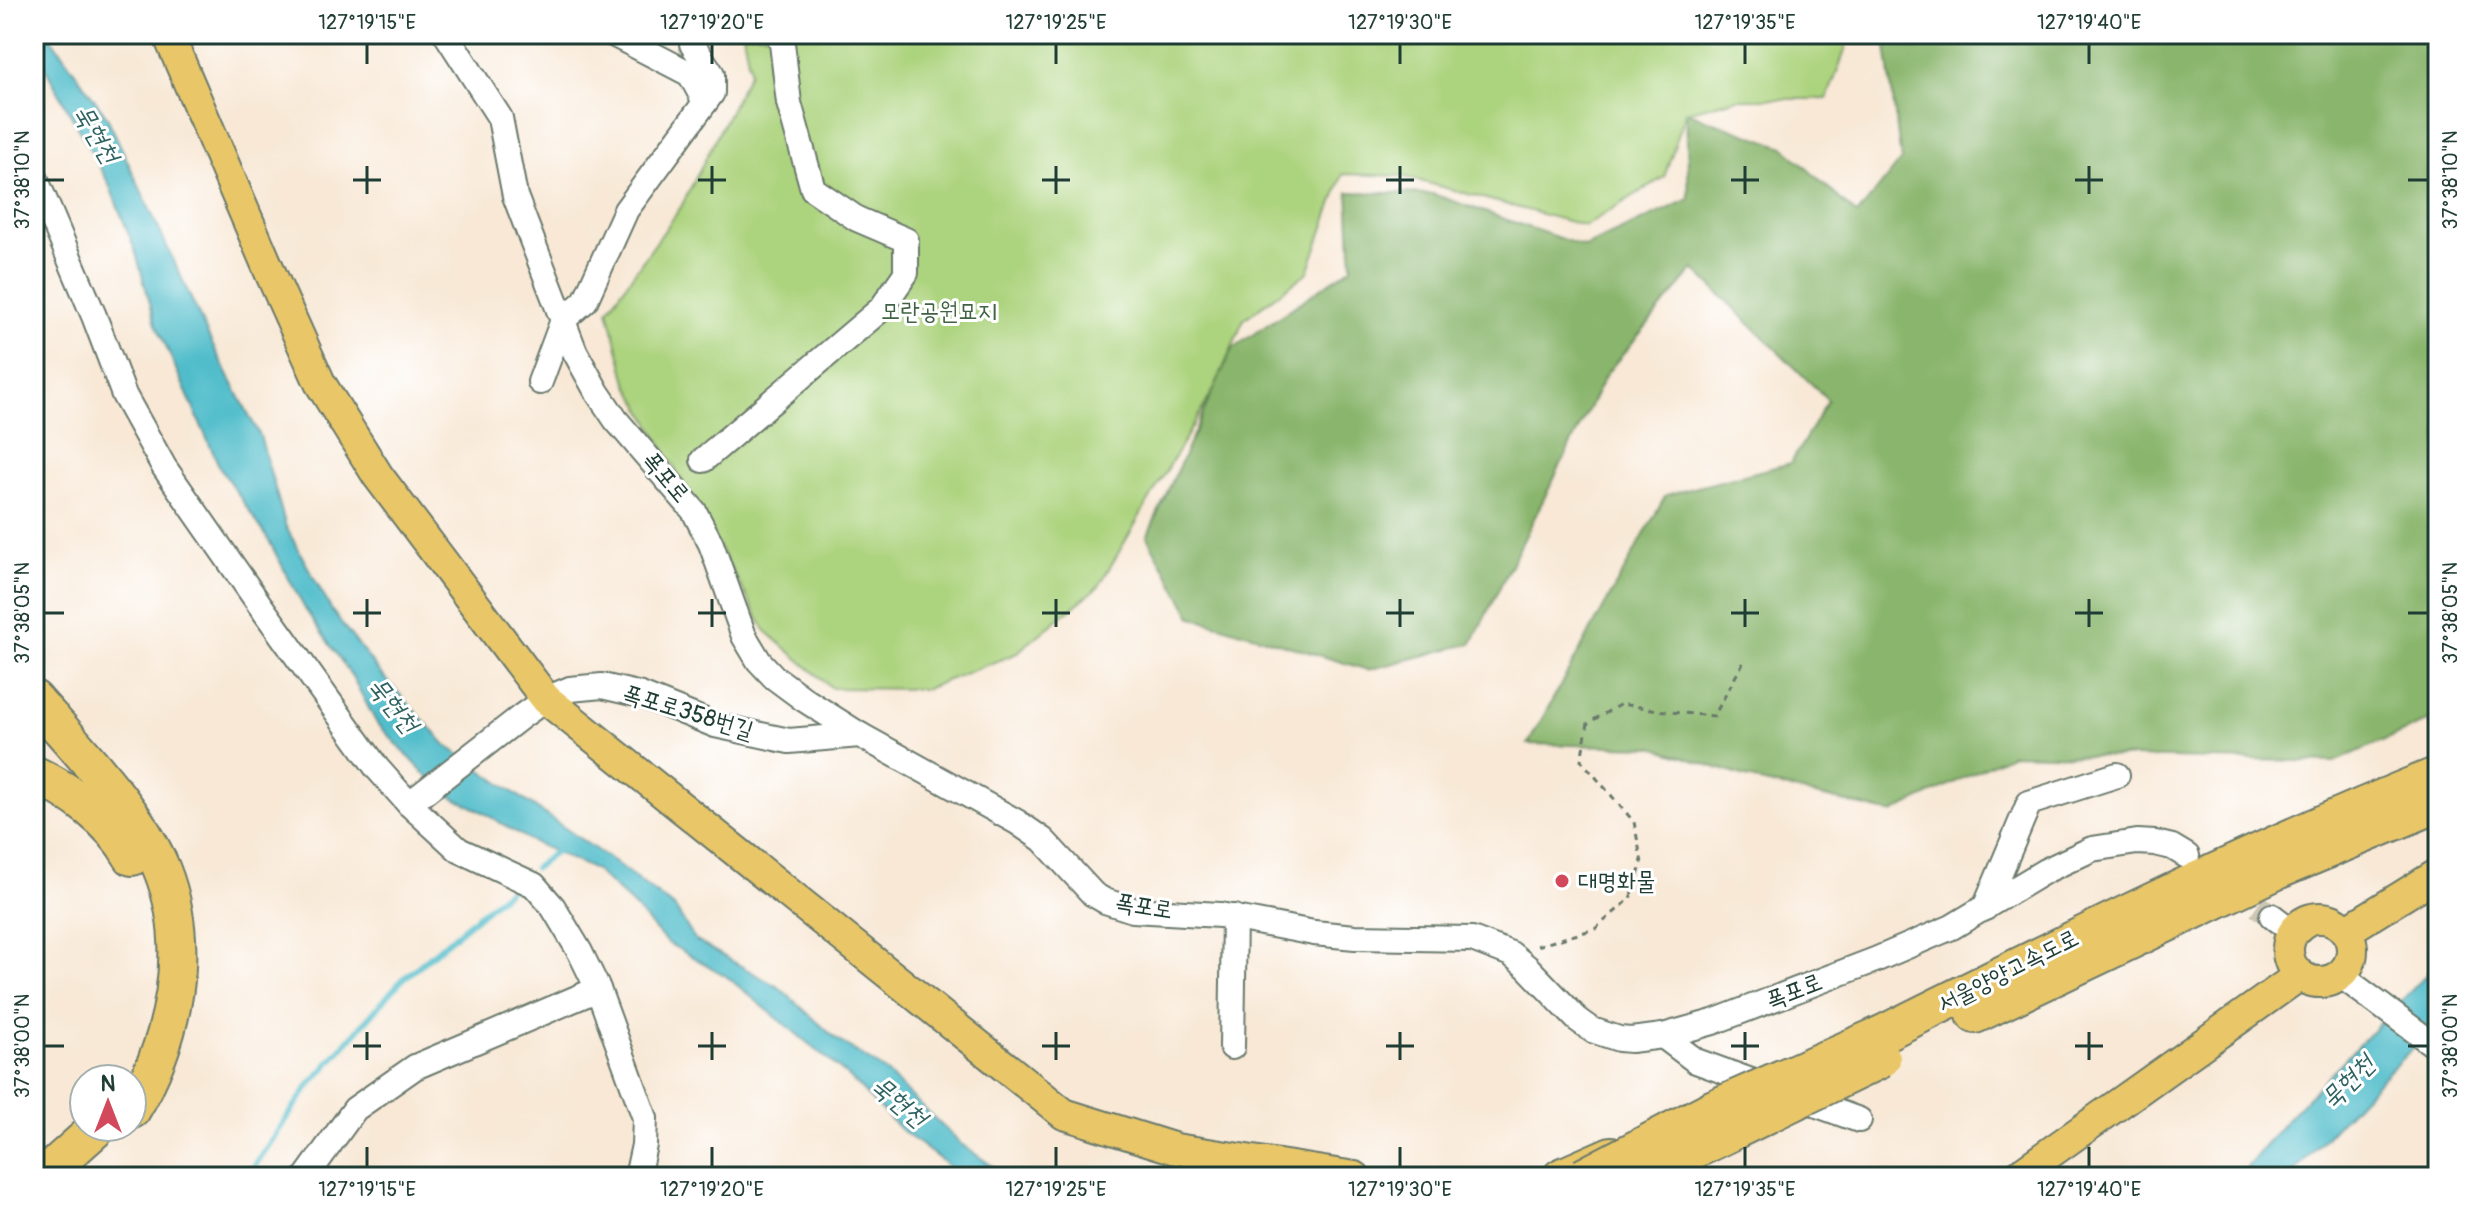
<svg xmlns="http://www.w3.org/2000/svg" width="2472" height="1211" font-family="Pangolin,'Poor Story',sans-serif">
<style>
.green{fill:#acd37d;stroke:#668858;stroke-width:2}
.forest{fill:#89b56c;stroke:#547950;stroke-width:2}
.water{fill:#51bdcb;stroke:#387d80;stroke-width:2}
.lines{fill:none;stroke-linecap:round;stroke-linejoin:round}
.stream{stroke:#51bdcb;stroke-width:6}
.minor-tunnel{stroke:#cdc6b5;stroke-width:24;stroke-dasharray:24 12;stroke-linecap:butt}
.minor-casing{stroke:#6b796c;stroke-width:28}
.major-casing{stroke:#6b796c;stroke-width:34}
.highway-casing{stroke:#6b796c;stroke-width:40}
.path{stroke:#6b796c;stroke-width:3;stroke-dasharray:6 6;stroke-linecap:butt}
.minor{stroke:#fff;stroke-width:24}
.major{stroke:#e9c769;stroke-width:30}
.highway{stroke:#e9c769;stroke-width:36}
.highway-bridge-casing{stroke:#6b796c;stroke-width:40;stroke-linecap:butt}
.highway-bridge{stroke:#e9c769;stroke-width:36}
.ticks{fill:none;stroke:#1f3d34;stroke-width:3}
.poi-dot{fill:#d1495b;stroke:#fff;stroke-width:3}
.labels{text-anchor:middle;dominant-baseline:central;stroke-width:6;stroke-linejoin:round;paint-order:stroke}
.park-label{font-size:24px;fill:#426246;stroke:#fff}
.street-label{font-size:24px;fill:#1f3d34;stroke:#fff}
.poi-label{font-size:24px;fill:#1f3d34;stroke:#fff;text-anchor:start}
.water-label{font-size:26px;font-style:italic;fill:#2e6361;stroke:#fff}
.neatline{fill:none;stroke:#1f3d34;stroke-width:3}
.ticks-label{font-size:20px;text-anchor:middle;fill:#1f3d34}
</style>
<rect width="100%" height="100%" fill="#fff"/>
<filter id="ink" filterUnits="userSpaceOnUse"><feTurbulence type="fractalNoise" baseFrequency=".0125" numOctaves="2"/><feDisplacementMap in="SourceGraphic" scale="16" xChannelSelector="R" yChannelSelector="G"/><feConvolveMatrix kernelMatrix="1 2 1 2 8 2 1 2 1" color-interpolation-filters="sRGB"/></filter>
<filter id="wash" filterUnits="userSpaceOnUse"><feTurbulence type="fractalNoise" baseFrequency=".006" numOctaves="4" result="noise"/><feDisplacementMap in="SourceGraphic" scale="32" xChannelSelector="R" yChannelSelector="G"/><feGaussianBlur stdDeviation="1.8" result="paint"/><feColorMatrix in="noise" values="0 0 0 0 0 0 0 0 0 0 0 0 0 0 0 0 0 1.4 0 .05"/><feComposite in="paint" operator="in"/></filter>
<g filter="url(#wash)">
<rect width="100%" height="100%" fill="#f8e8d5"/>
<!-- green -->
<polygon class="green" points="743,34 1844,34 1846,48 1827,99 1736,99 1686,112 1664,177 1585,226 1402,176 1343,174 1308,272 1244,319 1216,386 1099,586 1015,654 925,689 832,688 765,630 627,382 608,310 681,207 750,71"/>
<!-- forest -->
<polygon class="forest" points="1887,34 2438,34 2438,717 2334,762 2012,754 1892,813 1764,783 1653,747 1528,744 1666,495 1791,463 1828,400 1694,269 1606,374 1472,643 1368,670 1192,617 1147,537 1232,349 1352,267 1348,192 1433,194 1585,247 1689,199 1686,112 1784,147 1857,215 1901,160 1886,46"/>
<!-- water -->
<g class="water">
<polygon points="34,34 48,34 107,117 213,346 260,436 286,527 332,611 380,673 447,746 625,870 675,908 695,940 780,988 835,1038 885,1071 961,1144 1008,1177 963,1177 900,1129 848,1076 726,976 666,942 631,903 595,870 533,842 477,809 442,792 376,722 353,678 305,609 267,537 220,468 156,324 135,250 108,182 34,48"/>
<polygon points="2438,963 2438,1023 2362,1098 2289,1177 2239,1177 2287,1119"/>
</g>
<g class="lines">
<!-- stream -->
<g class="stream">
<polyline points="535,868 560,848"/>
<polyline points="247,1177 308,1087 401,981 510,889"/>
</g>
</g>
</g>
<g filter="url(#ink)">
<g class="lines">
<!-- minor-tunnel -->
<polyline class="minor-tunnel" points="2228,885 2272,916"/>
<!-- minor casing -->
<g class="minor-casing">
<g id="minor">
<polyline points="446,34 500,118 515,196 575,352 597,392 616,420 694,511 711,544 744,636 759,661 774,677 805,700 860,735 1017,822 1043,840 1093,894 1105,901 1133,910 1220,915 1314,933 1355,937 1472,939 1511,954 1527,967 1577,1019 1592,1030 1619,1039 1631,1040 1663,1036 1713,1022 1875,960 1952,927 2045,871 2092,849 2137,842 2155,843 2172,847 2187,856"/>
<polyline points="613,34 690,74 705,102"/>
<polyline points="34,175 94,316 124,395 164,467 260,605 377,768 409,804 459,850 534,885 553,907 580,952 598,989 645,1118 644,1145 637,1177"/>
<polyline points="540,382 563,320 585,301 626,210 712,93 712,74 692,44 692,34"/>
<polyline points="703,460 881,309 906,273 906,240 857,219 813,189 789,103 782,43 778,34"/>
<polyline points="409,804 522,716 546,699 570,689 602,686 641,695 715,725 789,741 860,735"/>
<polyline points="1985,908 2029,803 2117,775"/>
<polyline points="2272,916 2293,932"/>
<polyline points="2340,975 2438,1048"/>
<polyline points="1663,1036 1696,1061 1859,1120"/>
<polyline points="1232,1047 1234,917"/>
<polyline points="306,1177 355,1109 415,1067 598,989"/>
</g>
</g>
<!-- major casing -->
<g class="major-casing">
<g id="major">
<polyline points="168,34 270,272 320,383 378,476 546,699 1064,1114 1176,1149 1355,1177"/>
<circle cx="2320" cy="950" r="32"/>
<polyline points="2346,931 2438,874"/>
<polyline points="2016,1177 2300,975"/>
</g>
</g>
<!-- highway casing -->
<g class="highway-casing">
<g id="highway">
<path d="M34 699C75 746 139 812 162 870 193 948 174 1040 132 1110"/>
<path d="M34 774C72 792 111 820 132 857"/>
<polyline points="1975,1015 2277,871 2438,804"/>
<path d="M1882 1034C2065 943 2248 851 2438 775"/>
<polyline points="42,1177 98,1127"/>
<polyline points="1561,1177 1611,1155"/>
</g>
</g>
<!-- path -->
<g class="path">
<polyline points="1450,34 1453,36"/>
<polyline points="1537,946 1595,929 1630,899 1642,863 1634,822 1581,760 1588,723 1621,704 1671,712 1714,716 1744,661"/>
</g>
<!-- minor -->
<use href="#minor" class="minor"/>
<!-- major -->
<use href="#major" class="major"/>
<!-- highway -->
<use href="#highway" class="highway"/>
<!-- highway-bridge casing -->
<g class="highway-bridge-casing">
<g id="highway-bridge">
<polyline points="1583,1177 1714,1108 1882,1034"/>
<polyline points="1639,1177 1882,1059"/>
</g>
</g>
<!-- highway-bridge -->
<use href="#highway-bridge" class="highway-bridge"/>
</g>
</g>
<!-- ticks -->
<path class="ticks" d="M367 44V64M712 44V64M1056 44V64M1400 44V64M1745 44V64M2089 44V64M367 166V194M712 166V194M1056 166V194M1400 166V194M1745 166V194M2089 166V194M44 180H64M353 180H381M698 180H726M1042 180H1070M1386 180H1414M1731 180H1759M2075 180H2103M2408 180H2428M367 599V627M712 599V627M1056 599V627M1400 599V627M1745 599V627M2089 599V627M44 613H64M353 613H381M698 613H726M1042 613H1070M1386 613H1414M1731 613H1759M2075 613H2103M2408 613H2428M367 1032V1060M712 1032V1060M1056 1032V1060M1400 1032V1060M1745 1032V1060M2089 1032V1060M44 1046H64M353 1046H381M698 1046H726M1042 1046H1070M1386 1046H1414M1731 1046H1759M2075 1046H2103M2408 1046H2428M367 1147V1167M712 1147V1167M1056 1147V1167M1400 1147V1167M1745 1147V1167M2089 1147V1167"/>
<!-- markers -->
<circle class="poi-dot" cx="1562" cy="881" r="8"/>
<g class="labels">
<!-- park labels -->
<g class="park-label">
<text x="939" y="311">모란공원묘지</text>
</g>
<!-- street labels -->
<g class="street-label">
<text transform="translate(666 477) rotate(50)">폭포로</text>
<text transform="translate(688 712) rotate(17)">폭포로358번길</text>
<text transform="translate(1144 906) rotate(9)">폭포로</text>
<text transform="translate(2008 971) rotate(-27)">서울양양고속도로</text>
<text transform="translate(1794 991) rotate(-21)">폭포로</text>
</g>
<!-- poi labels -->
<g class="poi-label">
<text x="1578" y="881">대명화물</text>
</g>
<!-- water labels -->
<g class="water-label">
<text transform="translate(96 134) rotate(59)">묵현천</text>
<text transform="translate(393 705) rotate(51)">묵현천</text>
<text transform="translate(2348 1082) rotate(-45)">묵현천</text>
<text transform="translate(899 1102) rotate(40)">묵현천</text>
</g>
</g>
<!-- margin -->
<rect width="2472" height="1211" fill="none" stroke="#fff" stroke-width="88"/>
<!-- north arrow -->
<g transform="translate(108 1103)"><circle r="38" fill="#ffffff" stroke="#a5b1ae" stroke-width="2"/>
<path d="M0-6L14 30L0 20L-14 30Z" fill="#d1495b"/>
<text y="-12" font-size="22" font-weight="bold" text-anchor="middle" fill="#1f3d34">N</text>
</g>
<rect x="44" y="44" width="2384" height="1123" class="neatline"/>
<g class="ticks-label">
<text x="367" y="29">127°19'15"E</text>
<text x="712" y="29">127°19'20"E</text>
<text x="1056" y="29">127°19'25"E</text>
<text x="1400" y="29">127°19'30"E</text>
<text x="1745" y="29">127°19'35"E</text>
<text x="2089" y="29">127°19'40"E</text>
<text transform="translate(22 180) rotate(-90)" y="7">37°38'10"N</text>
<text transform="translate(2450 180) rotate(-90)" y="7">37°38'10"N</text>
<text transform="translate(22 613) rotate(-90)" y="7">37°38'05"N</text>
<text transform="translate(2450 613) rotate(-90)" y="7">37°38'05"N</text>
<text transform="translate(22 1046) rotate(-90)" y="7">37°38'00"N</text>
<text transform="translate(2450 1046) rotate(-90)" y="7">37°38'00"N</text>
<text x="367" y="1196">127°19'15"E</text>
<text x="712" y="1196">127°19'20"E</text>
<text x="1056" y="1196">127°19'25"E</text>
<text x="1400" y="1196">127°19'30"E</text>
<text x="1745" y="1196">127°19'35"E</text>
<text x="2089" y="1196">127°19'40"E</text>
</g>
</svg>
